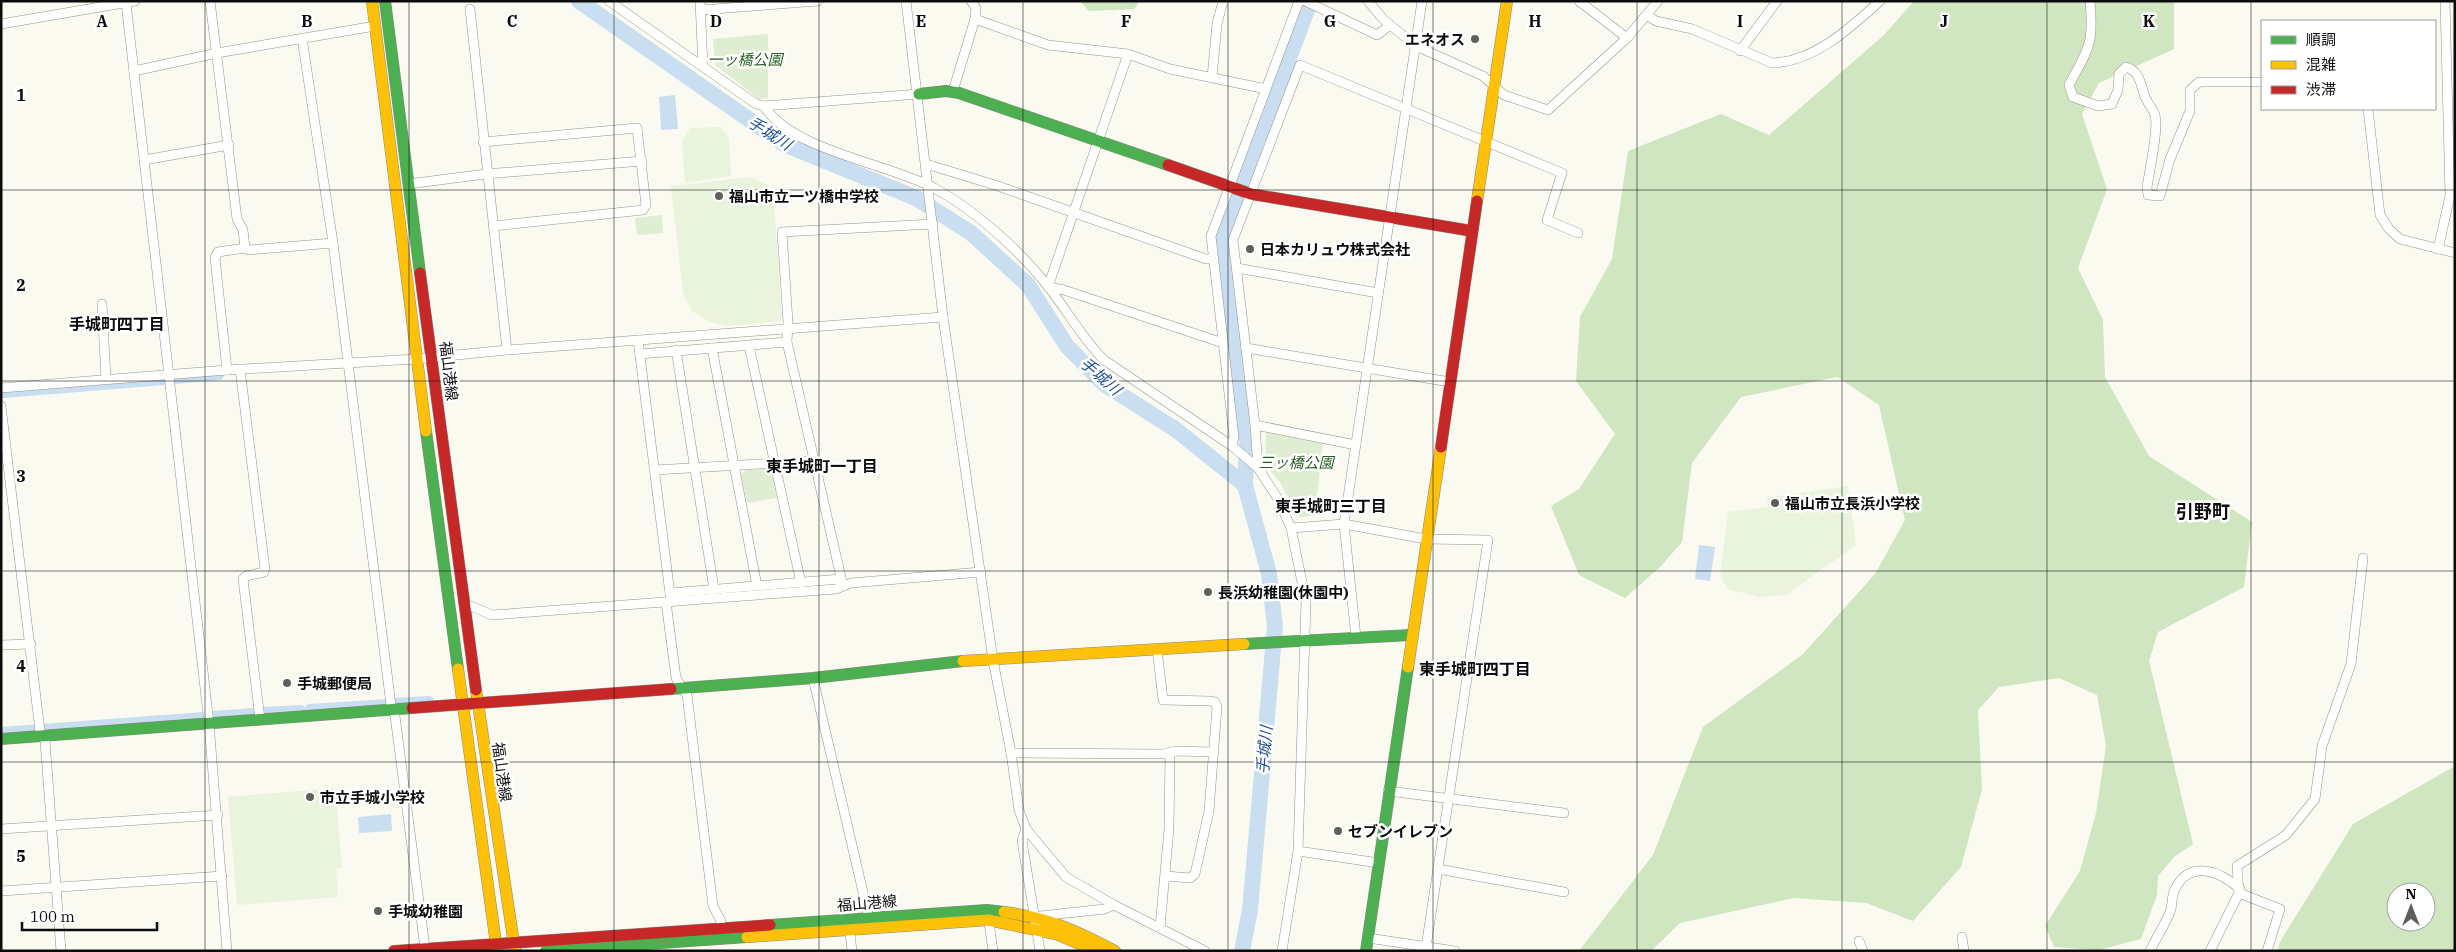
<svg xmlns="http://www.w3.org/2000/svg" width="2456" height="952" font-family="'IBM Plex Serif','Noto Sans JP',serif">
<style>
.green{fill:#dfeed2}
.forest{fill:#cfe6c0;fill-rule:evenodd}
.pitch{fill:#eaf3db}
.water{fill:#c9def1}
.lines{fill:none;stroke-linecap:round;stroke-linejoin:round}
.canal{stroke:#c9def1;stroke-width:10}
.river{stroke:#c9def1;stroke-width:16}
.street-casing{stroke:#93938f;stroke-width:10}
.fast-casing{stroke:#8a8a85;stroke-width:12}
.slow-casing{stroke:#8a8a85;stroke-width:12}
.jam-casing{stroke:#8a8a85;stroke-width:12}
.street{stroke:#fefefd;stroke-width:9}
.fast{stroke:#4caf50;stroke-width:11}
.slow{stroke:#ffc107;stroke-width:11}
.jam{stroke:#c62828;stroke-width:11}
.grid{fill:none;stroke:#0c0c0c;stroke-width:1;stroke-opacity:0.55}
.poi-dot{fill:#5f5f5c;stroke:#fff;stroke-width:2}
.labels{text-anchor:middle;dominant-baseline:central;stroke-width:5;stroke-linejoin:round;paint-order:stroke}
.poi-label{font-size:15px;font-weight:bold;fill:#0c0c0c;stroke:#fff;text-anchor:start}
.park-label{font-size:15px;font-style:italic;fill:#255f21;stroke:#fff}
.street-label{font-size:15px;fill:#0c0c0c;stroke:#fff}
.water-label{font-size:16px;font-style:italic;fill:#1e5095;stroke:#fff}
.neighbourhood-label{font-size:16px;font-weight:bold;fill:#0c0c0c;stroke:#fff}
.quarter-label{font-size:18px;font-weight:bold;fill:#0c0c0c;stroke:#fff}
.grid-label{font-size:16px;text-anchor:middle;font-weight:bold;fill:#0c0c0c;stroke:#fff;stroke-width:5;stroke-linejoin:round;paint-order:stroke}
</style>
<rect width="100%" height="100%" fill="#fafaf0"/>
<!-- green -->
<g class="green">
<polygon points="768,34 768,98 759,99 715,65 713,39"/>
<polygon points="662,215 663,233 637,235 635,218"/>
<polygon points="1266,432 1323,440 1315,516 1299,517 1279,481 1265,465"/>
<polygon points="766,469 771,472 777,498 747,503 741,474 746,470"/>
</g>
<!-- forest -->
<g class="forest">
<polygon points="1080,1 1140,1 1134,9 1089,11"/>
<polygon points="1914,1 2174,1 2174,49 2099,83 2082,114 2107,189 2078,268 2103,320 2105,377 2149,456 2252,522 2244,587 2158,632 2149,661 2193,844 2174,857 2158,876 2157,895 2141,939 2099,950 2054,947 2045,926 2080,871 2096,813 2106,746 2097,695 2059,678 1999,687 1978,710 1982,789 1961,867 1913,921 1866,903 1794,898 1680,923 1651,951 1579,951 1653,855 1703,727 1803,654 1875,574 1905,520 1879,405 1837,377 1741,397 1692,463 1682,542 1661,566 1625,598 1579,575 1551,506 1579,489 1615,434 1576,381 1580,317 1612,259 1628,151 1721,114 1769,135 1884,35"/>
<path d="M2455 766V951H2277L2281 940 2353 824ZM2396 892H2426V922H2396Z"/>
</g>
<!-- pitch -->
<g class="pitch">
<polygon points="721,127 729,139 731,176 685,183 682,141 690,128"/>
<polygon points="750,177 773,188 782,321 727,326 710,322 692,311 683,293 671,186"/>
<polygon points="1848,486 1856,545 1786,595 1759,597 1728,589 1720,576 1728,512 1768,507 1767,498"/>
<polygon points="335,788 342,868 336,869 338,897 237,905 228,797"/>
</g>
<!-- water -->
<g class="water">
<polygon points="675,95 678,129 661,130 659,97"/>
<polygon points="1699,545 1715,547 1710,581 1695,579"/>
<polygon points="391,814 392,831 359,833 358,817"/>
</g>
<g class="lines">
<!-- canal -->
<g class="canal">
<polyline points="173,379 219,375"/>
<polyline points="4,393 164,380"/>
<polyline points="393,703 429,701"/>
<polyline points="310,709 388,704"/>
<polyline points="261,712 301,710"/>
<polyline points="213,716 255,713"/>
<polyline points="1,732 204,717"/>
</g>
<!-- river -->
<g class="river">
<polyline points="579,1 784,144 916,198 971,233 1028,285 1067,346 1104,384 1175,429 1245,485"/>
<polyline points="1242,951 1250,910 1275,626 1269,574 1245,485 1247,444 1221,240 1307,10 1313,1"/>
</g>
<!-- street casing -->
<g class="street-casing">
<g id="street">
<polyline points="210,1 237,219 243,230 245,248 249,250 333,243"/>
<polyline points="609,1 756,104 764,106 919,94"/>
<polyline points="700,1 703,67"/>
<polyline points="906,1 943,317 993,660 1011,753 1019,810 1026,829 1022,841 1040,951"/>
<polyline points="971,1 976,8 975,19 1048,45 1128,54 1170,69 1266,89"/>
<polyline points="1305,1 1377,35 1390,25"/>
<polyline points="1368,1 1383,19 1416,46 1483,76 1504,95 1548,110 1627,38 1658,1"/>
<polyline points="1579,1 1627,38"/>
<path d="M2090 1C2094 44 2089 48 2069 85L2073 97 2098 106 2112 104 2118 90 2119 74 2126 67C2140 72 2140 82 2144 94 2146 102 2153 108 2155 115 2159 130 2149 171 2147 188L2148 195 2160 196 2170 159 2190 111V90L2199 82H2262"/>
<polyline points="126,3 209,723 227,951"/>
<polyline points="470,9 507,350"/>
<polyline points="701,10 818,1"/>
<path d="M1648 16 1656 21 1692 29 1772 63C1814 62 1850 28 1880 1"/>
<polyline points="1,24 135,1"/>
<polyline points="302,38 333,243 391,705 395,716 425,948"/>
<polyline points="1740,51 1777,1"/>
<polyline points="1128,54 1048,287 1064,290 1223,343"/>
<polyline points="134,71 217,53 375,26"/>
<polyline points="1212,77 1217,24 1223,1"/>
<polyline points="953,91 975,19"/>
<path d="M764 106C792 151 891 164 936 189 976 211 1018 249 1047 285 1067 310 1081 337 1104 360L1232 446"/>
<polyline points="2368,109 2380,215 2389,229 2400,239 2455,253"/>
<polyline points="483,142 637,128 646,205 643,210 493,226"/>
<polyline points="144,160 229,145"/>
<polyline points="926,164 995,185 1206,259 1214,259"/>
<polyline points="408,184 486,174 642,161"/>
<polyline points="2438,249 2450,196 2445,1"/>
<polyline points="1237,268 1378,293"/>
<polyline points="102,304 106,379"/>
<polyline points="638,340 671,602"/>
<polyline points="749,346 801,583"/>
<polyline points="712,348 757,586"/>
<polyline points="1246,348 1450,382"/>
<polyline points="676,350 714,589"/>
<polyline points="640,354 787,342"/>
<polyline points="240,369 265,569 264,572 246,576 243,579 260,719"/>
<polyline points="227,370 215,258 218,252 245,248"/>
<polyline points="1,388 227,370 416,359 507,350 943,317"/>
<polyline points="1,406 40,731 45,741 61,951"/>
<polyline points="1255,425 1356,445"/>
<polyline points="1258,468 1255,425 1233,240 1300,65 1562,173 1547,220 1578,233"/>
<polyline points="654,470 814,461"/>
<polyline points="1291,528 1344,524 1426,539 1488,540 1426,947"/>
<polyline points="843,586 787,342 788,322 782,232 933,224"/>
<polyline points="670,593 841,579"/>
<polyline points="666,602 676,678 687,695 713,906 721,921 721,928"/>
<polyline points="464,607 471,606 492,615 836,589 851,583 981,572"/>
<polyline points="1356,637 1344,524 1422,1"/>
<polyline points="1,645 31,644"/>
<polyline points="1157,649 1163,700 1210,701 1215,702 1217,707 1209,811 1195,874 1190,878 1166,876"/>
<polyline points="813,678 869,918"/>
<polyline points="1011,753 1163,754 1176,751 1213,752"/>
<polyline points="1388,791 1564,813"/>
<polyline points="1,829 218,815"/>
<polyline points="1026,829 1066,877 1114,905 1205,951"/>
<polyline points="1298,851 1379,863"/>
<polyline points="1438,869 1564,892"/>
<polyline points="1,891 222,876"/>
<polyline points="2239,893 2280,909 2267,951"/>
<polyline points="988,915 993,951"/>
<polyline points="1040,916 1105,909 1114,905"/>
<polyline points="849,925 852,951"/>
<polyline points="1160,927 1169,829 1170,753"/>
<polyline points="1962,937 1964,951"/>
<polyline points="1368,938 1455,951"/>
<polyline points="1859,941 1863,951"/>
<polyline points="1282,951 1298,851 1306,602 1291,528 1278,499 1258,468 1232,446 1234,437 1211,236 1299,1"/>
<path d="M2150 951C2156 938 2165 925 2170 912 2173 905 2171 896 2175 889 2190 859 2220 871 2240 889"/>
<polyline points="2210,951 2239,893 2237,866 2286,835 2315,799 2322,746 2351,664 2363,558"/>
</g>
</g>
<!-- fast casing -->
<g class="fast-casing">
<g id="fast">
<polyline points="385,1 420,273"/>
<polyline points="919,94 946,91 959,93 1168,165"/>
<polyline points="426,431 458,669"/>
<polyline points="1244,644 1411,635"/>
<polyline points="671,689 813,678 963,661"/>
<polyline points="1,739 412,708"/>
<polyline points="770,925 987,910 1004,912"/>
<polyline points="546,951 747,937"/>
<polyline points="1366,951 1408,667"/>
</g>
</g>
<!-- slow casing -->
<g class="slow-casing">
<g id="slow">
<polyline points="372,1 426,431"/>
<polyline points="1477,201 1507,1"/>
<polyline points="963,661 1244,644"/>
<polyline points="1408,667 1441,447"/>
<polyline points="458,669 497,951"/>
<polyline points="476,690 515,951"/>
<path d="M1004 912C1049 918 1075 930 1115 951"/>
<polyline points="747,937 988,920 1056,934 1094,950"/>
</g>
</g>
<!-- jam casing -->
<g class="jam-casing">
<g id="jam">
<polyline points="1168,165 1251,194 1472,231"/>
<polyline points="420,273 476,690"/>
<polyline points="1441,447 1477,201"/>
<polyline points="412,708 671,689"/>
<polyline points="394,951 770,925"/>
</g>
</g>
<!-- street -->
<use href="#street" class="street"/>
<!-- fast -->
<use href="#fast" class="fast"/>
<!-- slow -->
<use href="#slow" class="slow"/>
<!-- jam -->
<use href="#jam" class="jam"/>
</g>
<!-- grid -->
<path class="grid" d="M205 1V951M409 1V951M614 1V951M819 1V951M1023 1V951M1228 1V951M1433 1V951M1637 1V951M1842 1V951M2047 1V951M2251 1V951M1 190H2455M1 381H2455M1 571H2455M1 762H2455"/>
<!-- markers -->
<g class="poi-dot">
<circle cx="1475" cy="39" r="5"/>
<circle cx="719" cy="196" r="5"/>
<circle cx="1250" cy="249" r="5"/>
<circle cx="1775" cy="503" r="5"/>
<circle cx="1208" cy="592" r="5"/>
<circle cx="287" cy="683" r="5"/>
<circle cx="310" cy="797" r="5"/>
<circle cx="1338" cy="831" r="5"/>
<circle cx="378" cy="911" r="5"/>
</g>
<g class="labels">
<!-- poi labels -->
<g class="poi-label">
<text x="1465" y="39" text-anchor="end">エネオス</text>
<text x="729" y="196">福山市立一ツ橋中学校</text>
<text x="1260" y="249">日本カリュウ株式会社</text>
<text x="1785" y="503">福山市立長浜小学校</text>
<text x="1218" y="592">長浜幼稚園(休園中)</text>
<text x="297" y="683">手城郵便局</text>
<text x="320" y="797">市立手城小学校</text>
<text x="1348" y="831">セブンイレブン</text>
<text x="388" y="911">手城幼稚園</text>
</g>
<!-- park labels -->
<g class="park-label">
<text x="745" y="59">一ッ橋公園</text>
<text x="1296" y="462">三ッ橋公園</text>
</g>
<!-- street labels -->
<g class="street-label">
<text transform="translate(449 371) rotate(83)">福山港線</text>
<text transform="translate(502 772) rotate(82)">福山港線</text>
<text transform="translate(867 903) rotate(-5)">福山港線</text>
</g>
<!-- water labels -->
<g class="water-label">
<text transform="translate(770 133) rotate(32)">手城川</text>
<text transform="translate(1101 376) rotate(41)">手城川</text>
<text transform="translate(1264 750) rotate(-85)">手城川</text>
</g>
<!-- neighbourhood labels -->
<g class="neighbourhood-label">
<text x="117" y="324">手城町四丁目</text>
<text x="822" y="466">東手城町一丁目</text>
<text x="1331" y="506">東手城町三丁目</text>
<text x="1475" y="669">東手城町四丁目</text>
</g>
<!-- quarter labels -->
<g class="quarter-label">
<text x="2203" y="511">引野町</text>
</g>
</g>
<g class="grid-label">
<text x="102" y="27">A</text>
<text x="307" y="27">B</text>
<text x="512" y="27">C</text>
<text x="716" y="27">D</text>
<text x="921" y="27">E</text>
<text x="1126" y="27">F</text>
<text x="1330" y="27">G</text>
<text x="1535" y="27">H</text>
<text x="1740" y="27">I</text>
<text x="1944" y="27">J</text>
<text x="2149" y="27">K</text>
<text x="21" y="101">1</text>
<text x="21" y="291">2</text>
<text x="21" y="482">3</text>
<text x="21" y="672">4</text>
<text x="21" y="862">5</text>
</g>
<!-- border -->
<rect width="2456" height="952" fill="none" stroke="#0c0c0c" stroke-width="5"/>
<!-- legend -->
<rect x="2261" y="20" width="175" height="90" fill="#ffffff" stroke="#9e9e9e"/>
<rect x="2271" y="36" width="25" height="8" fill="#4caf50" stroke="#9e9e9e"/>
<text x="2306" y="45" font-size="15" fill="#0c0c0c">順調</text>
<rect x="2271" y="61" width="25" height="8" fill="#ffc107" stroke="#9e9e9e"/>
<text x="2306" y="70" font-size="15" fill="#0c0c0c">混雑</text>
<rect x="2271" y="86" width="25" height="8" fill="#c62828" stroke="#9e9e9e"/>
<text x="2306" y="95" font-size="15" fill="#0c0c0c">渋滞</text>
<!-- north arrow -->
<g transform="translate(2411 907)"><circle r="24" fill="#ffffff" stroke="#9e9e9e"/>
<path d="M0-4L9 19L0 12L-9 19Z" fill="#5f5f5c"/>
<text y="-8" font-size="14" font-weight="bold" text-anchor="middle" fill="#0c0c0c">N</text>
</g>
<!-- scale -->
<path d="M22 922v8h135v-8" fill="none" stroke="#0c0c0c" stroke-width="2.5"/>
<text x="30" y="922" font-size="15" fill="#0c0c0c" stroke="#ffffff" stroke-width="4" paint-order="stroke">100 m</text>
</svg>
